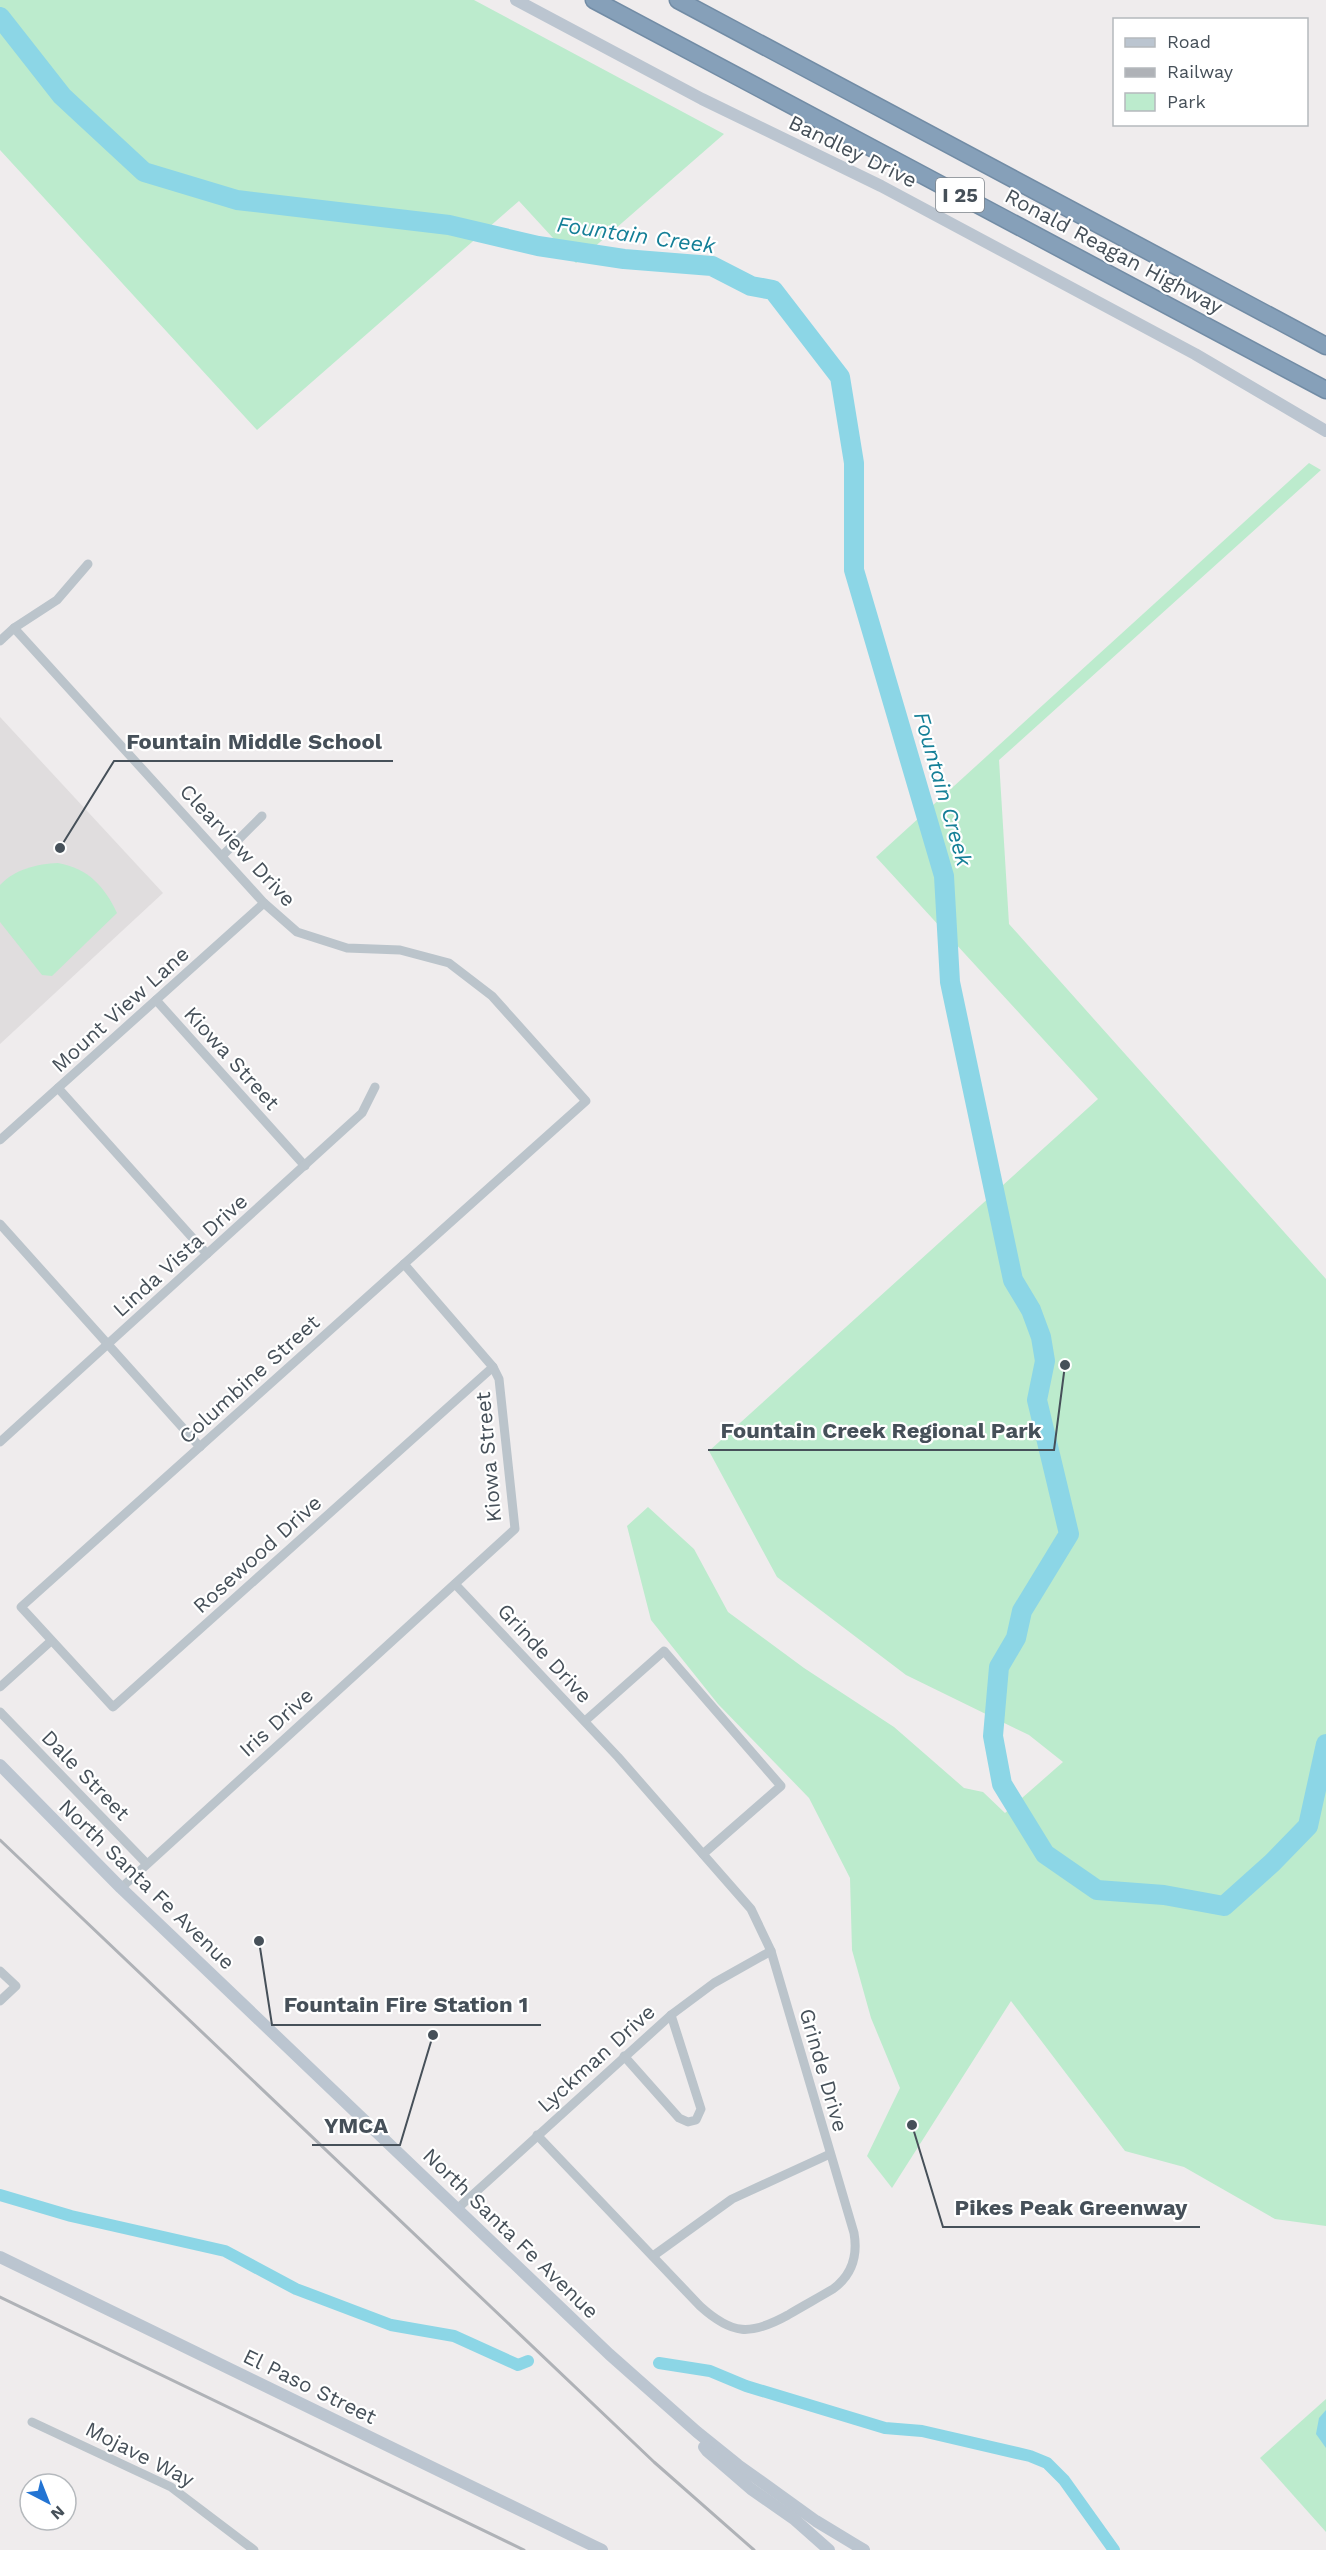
<svg xmlns="http://www.w3.org/2000/svg" width="1326" height="2550" font-family="'Work Sans',sans-serif">
<style>
.education{fill:#e0ddde}
.green{fill:#bcebcd}
.water{fill:#8cd6e6}
.lines{fill:none;stroke-linecap:round;stroke-linejoin:round}
.canal{stroke:#8cd6e6;stroke-width:12}
.river{stroke:#8cd6e6;stroke-width:20}
.highway-casing{stroke:#728ca5;stroke-width:19}
.street{stroke:#bbc4cb;stroke-width:9}
.secondary{stroke:#bbc5d0;stroke-width:12}
.highway{stroke:#86a0b9;stroke-width:16}
.rail{stroke:#afb2b7;stroke-width:3}
.labels{text-anchor:middle;dominant-baseline:central;stroke-width:4.5;stroke-linejoin:round;paint-order:stroke}
.shield{fill:#fff;stroke:#7e848b;stroke-width:1.5}
.shield-label{font-size:20px;font-weight:bold;fill:#465059}
.street-label{font-size:21px;fill:#465059;stroke:#fff}
.water-label{font-size:22px;font-style:italic;fill:#147f97;stroke:#fff}
.leader{fill:none;stroke:#465059;stroke-width:2}
.callout-dot{fill:#465059;stroke:#fff;stroke-width:2}
.callout-label{font-size:22px;text-anchor:middle;font-weight:bold;fill:#465059;stroke:#fff;stroke-width:4.5;stroke-linejoin:round;paint-order:stroke}
</style>
<rect width="100%" height="100%" fill="#efeced"/>
<!-- education -->
<polygon class="education" points="0,717 163,893 0,1044"/>
<!-- green -->
<g class="green">
<polygon points="0,0 474,0 724,134 576,263 519,201 257,430 0,150"/>
<polygon points="1309,463 1321,470 999,760 1009,924 1326,1279 1326,2226 1275,2219 1184,2167 1125,2151 1011,2001 892,2188 867,2156 900,2088 871,2018 852,1950 850,1878 809,1798 718,1704 651,1620 627,1526 648,1507 694,1549 728,1612 804,1668 894,1727 964,1788 983,1792 1005,1813 1063,1762 1029,1735 906,1675 777,1577 709,1451 1098,1099 876,857"/>
<path d="M58 863C89 869 104 886 117 913L52 976 42 975 0 922V885C15 869 37 864 58 863Z"/>
<polygon points="1326,2399 1326,2532 1260,2458"/>
</g>
<!-- water -->
<polygon class="water" points="1326,2410 1326,2448 1316,2434 1319,2418"/>
<g class="lines">
<!-- canal -->
<g class="canal">
<polyline points="0,2195 71,2216 225,2251 296,2289 391,2325 454,2336 518,2365 528,2361"/>
<polyline points="659,2363 710,2371 746,2386 885,2428 922,2431 1030,2456 1047,2463 1064,2480 1114,2550"/>
</g>
<!-- river -->
<polyline class="river" points="0,17 62,96 144,172 237,200 449,225 538,246 624,259 712,266 751,286 773,290 840,377 854,463 854,570 944,876 950,982 1013,1280 1031,1310 1041,1337 1045,1361 1037,1400 1069,1534 1022,1611 1016,1638 999,1667 993,1736 1002,1784 1045,1854 1097,1890 1164,1895 1224,1906 1272,1863 1308,1826 1326,1744"/>
<!-- highway casing -->
<g class="highway-casing">
<g id="highway">
<polyline points="594,0 1326,390"/>
<polyline points="678,0 1326,346"/>
</g>
</g>
<!-- street -->
<g class="street">
<polyline points="14,628 264,903 297,932 347,948 400,950 449,963 492,996 586,1101 21,1607 113,1707 493,1367"/>
<polyline points="0,641 14,628 57,600 88,564"/>
<polyline points="222,856 262,816"/>
<polyline points="156,1000 305,1166"/>
<polyline points="58,1088 207,1254"/>
<polyline points="0,1140 264,903"/>
<polyline points="0,1224 200,1447"/>
<polyline points="0,1442 362,1113 375,1087"/>
<path d="M455 1584 618 1757 751 1909 771 1951 854 2233C858 2256 852 2275 833 2289 818 2298 803 2306 788 2315 750 2336 732 2335 700 2306L537 2135"/>
<polyline points="0,1687 51,1641"/>
<polyline points="0,1712 146,1863"/>
<polyline points="585,1721 664,1651 781,1786 703,1854"/>
<polyline points="121,1888 515,1529 499,1379 493,1367 404,1264"/>
<polyline points="0,1971 16,1986 0,2001"/>
<polyline points="624,2056 679,2118 688,2122 696,2120 701,2109 671,2015"/>
<polyline points="457,2209 671,2015 714,1983 771,1951"/>
<polyline points="653,2256 732,2199 830,2154"/>
<polyline points="32,2422 171,2487 254,2550"/>
</g>
<!-- secondary -->
<g class="secondary">
<polyline points="516,0 702,99 881,186 1195,354 1326,431"/>
<polyline points="0,1765 121,1888 609,2354 697,2432 738,2465 816,2521 864,2550"/>
<polyline points="0,2257 602,2550"/>
<polyline points="704,2447 707,2451 751,2489 794,2519 829,2550"/>
</g>
<!-- highway -->
<use href="#highway" class="highway"/>
<!-- rail -->
<g class="rail">
<polyline points="0,1840 654,2462 754,2550"/>
<polyline points="0,2297 524,2550"/>
</g>
</g>
<g class="labels">
<!-- shield labels -->
<rect class="shield" x="936" y="178" width="48" height="34" rx="4.5"/>
<g class="shield-label">
<text x="960" y="195">I 25</text>
</g>
<!-- street labels -->
<g class="street-label">
<text transform="translate(853 151) rotate(26)">Bandley Drive</text>
<text transform="translate(1114 251) rotate(28)">Ronald Reagan Highway</text>
<text transform="translate(238 845) rotate(47)">Clearview Drive</text>
<text transform="translate(120 1009) rotate(-42)">Mount View Lane</text>
<text transform="translate(232 1058) rotate(48)">Kiowa Street</text>
<text transform="translate(180 1255) rotate(-42)">Linda Vista Drive</text>
<text transform="translate(249 1379) rotate(-42)">Columbine Street</text>
<text transform="translate(488 1457) rotate(-95)">Kiowa Street</text>
<text transform="translate(257 1554) rotate(-42)">Rosewood Drive</text>
<text transform="translate(545 1653) rotate(47)">Grinde Drive</text>
<text transform="translate(276 1722) rotate(-42)">Iris Drive</text>
<text transform="translate(86 1775) rotate(46)">Dale Street</text>
<text transform="translate(147 1884) rotate(44)">North Santa Fe Avenue</text>
<text transform="translate(596 2058) rotate(-42)">Lyckman Drive</text>
<text transform="translate(824 2070) rotate(74)">Grinde Drive</text>
<text transform="translate(511 2233) rotate(44)">North Santa Fe Avenue</text>
<text transform="translate(310 2386) rotate(26)">El Paso Street</text>
<text transform="translate(140 2454) rotate(27)">Mojave Way</text>
</g>
<!-- water labels -->
<g class="water-label">
<text transform="translate(636 235) rotate(8)">Fountain Creek</text>
<text transform="translate(943 789) rotate(74)">Fountain Creek</text>
</g>
</g>
<!-- callouts -->
<path class="leader" d="M60 848L114 761H393M1065 1365L1054 1450H708M259 1941L272 2025H541M433 2035L400 2145H312M912 2125L943 2227H1200"/>
<g class="callout-dot">
<circle cx="60" cy="848" r="6"/>
<circle cx="1065" cy="1365" r="6"/>
<circle cx="259" cy="1941" r="6"/>
<circle cx="433" cy="2035" r="6"/>
<circle cx="912" cy="2125" r="6"/>
</g>
<g class="callout-label">
<text x="254" y="749">Fountain Middle School</text>
<text x="881" y="1438">Fountain Creek Regional Park</text>
<text x="406" y="2012">Fountain Fire Station 1</text>
<text x="356" y="2133">YMCA</text>
<text x="1071" y="2215">Pikes Peak Greenway</text>
</g>
<!-- legend -->
<rect x="1113" y="18" width="195" height="108" fill="#ffffff" stroke="#b5b9bd" stroke-width="1.5"/>
<rect x="1125" y="38" width="30" height="9" fill="#bbc5d0" stroke="#b5b9bd" stroke-width="1.5"/>
<text x="1167" y="48" font-size="18" fill="#465059">Road</text>
<rect x="1125" y="68" width="30" height="9" fill="#afb2b7" stroke="#b5b9bd" stroke-width="1.5"/>
<text x="1167" y="78" font-size="18" fill="#465059">Railway</text>
<rect x="1125" y="93" width="30" height="18" fill="#bcebcd" stroke="#b5b9bd" stroke-width="1.5"/>
<text x="1167" y="108" font-size="18" fill="#465059">Park</text>
<!-- north arrow -->
<g transform="translate(48 2502) rotate(138)"><circle r="28" fill="#ffffff" stroke="#b5b9bd" stroke-width="1.5"/>
<path d="M0-4.5L10 22L0 15L-10 22Z" fill="#2374d3"/>
<text y="-9" font-size="16" font-weight="bold" text-anchor="middle" fill="#465059">N</text>
</g>
</svg>
